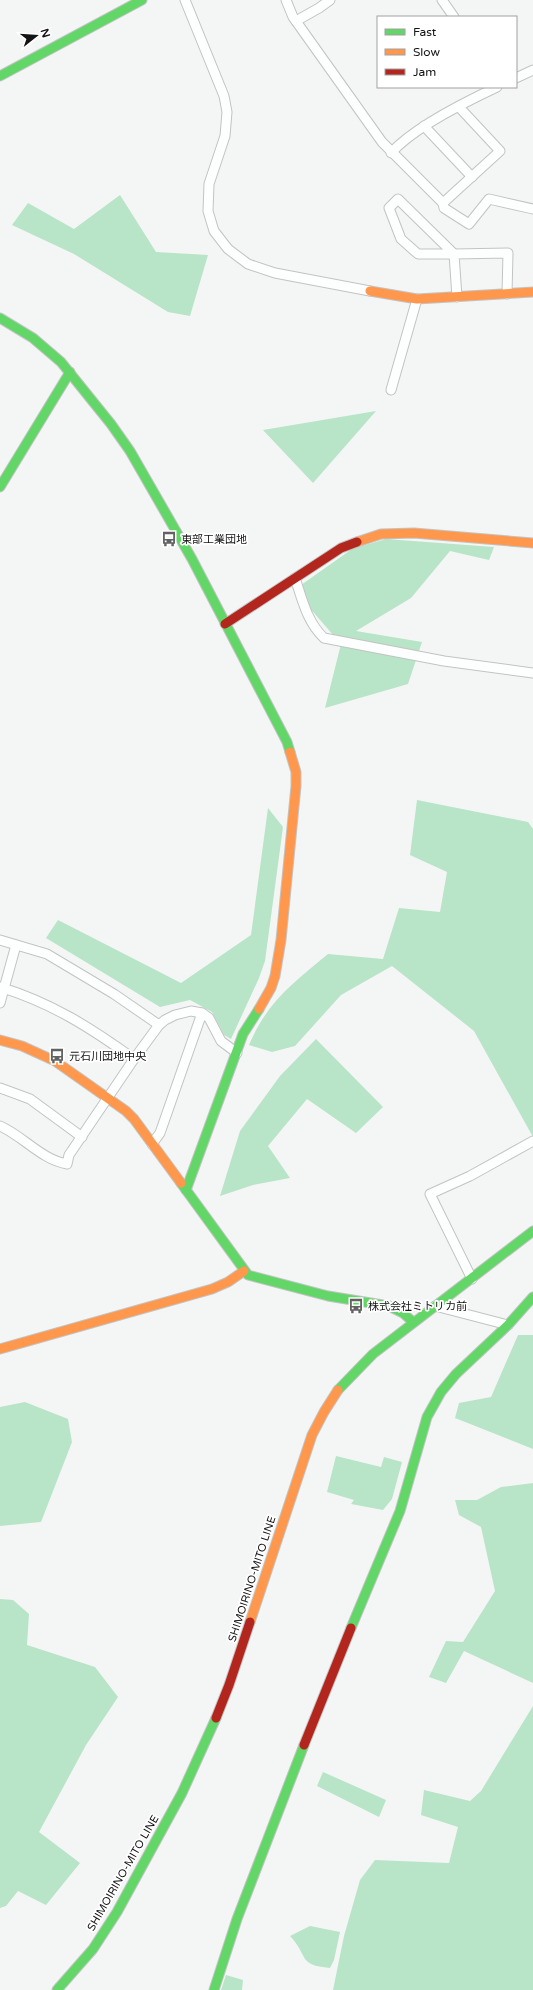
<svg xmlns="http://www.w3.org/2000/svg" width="533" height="1990" font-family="'Varela Round','Noto Sans JP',sans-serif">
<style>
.forest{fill:#b8e4c7}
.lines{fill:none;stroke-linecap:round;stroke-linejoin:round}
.street-casing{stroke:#c2c4c4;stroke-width:11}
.fast-casing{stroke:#c2c4c4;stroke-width:11}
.slow-casing{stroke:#c2c4c4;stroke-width:11}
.jam-casing{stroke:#c2c4c4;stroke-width:11}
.street{stroke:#fdfefe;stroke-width:9}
.fast{stroke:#63d668;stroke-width:9}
.slow{stroke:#ff974d;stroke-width:9}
.jam{stroke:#b3261e;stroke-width:9}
.labels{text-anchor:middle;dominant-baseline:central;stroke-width:3.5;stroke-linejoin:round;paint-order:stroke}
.poi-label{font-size:11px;fill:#121312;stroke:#fff;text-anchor:start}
.street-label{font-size:11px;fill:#121312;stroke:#fff}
</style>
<rect width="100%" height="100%" fill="#f4f6f5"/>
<!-- forest -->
<g class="forest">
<polygon points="120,195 156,252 208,255 190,316 168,312 74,254 12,225 28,203 74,229"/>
<polygon points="376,411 313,483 263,430"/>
<polygon points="386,539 494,547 489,560 450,551 411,598 356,631 422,642 408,684 325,708 341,644 294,590 352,549"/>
<path d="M417 800 528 822 533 829V1137L474 1031 392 966 341 995 295 1046 272 1052 249 1045C267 1002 293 983 328 954L383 959 399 908 440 912 447 872 410 855Z"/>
<polygon points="268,808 283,827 265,961 259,978 231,1039 224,1035 212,1012 190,1000 160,1007 46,938 58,920 181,983 251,935"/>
<polygon points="316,1039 383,1107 356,1133 307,1099 268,1146 290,1178 253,1185 220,1196 240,1131 280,1076"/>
<polygon points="518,1335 533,1335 533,1449 455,1418 459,1403 491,1397"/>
<polygon points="25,1402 68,1419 72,1442 41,1522 0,1526 0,1407"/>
<polygon points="336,1456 381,1467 384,1457 402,1462 392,1499 383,1510 351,1504 354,1500 327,1492"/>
<polygon points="533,1483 533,1683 464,1651 446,1683 429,1677 446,1641 463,1642 495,1591 481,1527 459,1515 455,1500 477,1500 501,1487"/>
<polygon points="0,1599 13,1600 29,1614 27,1645 95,1667 118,1697 86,1745 39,1832 80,1863 46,1905 18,1891 6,1906 0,1908"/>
<polygon points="533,1706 533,1990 333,1990 344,1936 360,1880 375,1860 449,1863 458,1827 421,1815 424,1790 470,1801 481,1791"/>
<polygon points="323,1772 386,1800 379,1817 317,1786"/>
<path d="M310 1926 340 1932 334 1960 330 1968C297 1965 309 1956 290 1936Z"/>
<polygon points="226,1975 243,1980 242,1990 221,1990"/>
</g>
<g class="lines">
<!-- street casing -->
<g class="street-casing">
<g id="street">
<polyline points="185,0 224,96 227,112 225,136 209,184 208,211 214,231 228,249 248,264 275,273 370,291"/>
<polyline points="286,0 293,17 382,142 443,203 500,151 459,107"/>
<polyline points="442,0 454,17"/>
<polyline points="296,21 319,8 330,0"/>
<polyline points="516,78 533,70"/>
<polyline points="424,126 472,177"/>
<path d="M391 153C414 127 465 102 497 87"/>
<polygon points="398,199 454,254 418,254 401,239 389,208"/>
<polyline points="443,203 444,208 469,224 489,199 533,209"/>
<polyline points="457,297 454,254 508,253 507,294"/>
<polyline points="391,390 417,299"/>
<path d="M295 578C302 599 307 622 324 638L444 661 533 673"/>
<polyline points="0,940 47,954 114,994 159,1025"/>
<path d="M0 987C52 1003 91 1028 134 1059"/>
<polyline points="0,1003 16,945"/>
<polyline points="0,1088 30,1099 82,1137"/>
<path d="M0 1126C23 1136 42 1160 67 1164L69 1155 134 1059 159 1025 165 1020 175 1015 191 1011 202 1013 209 1018 221 1041 237 1053"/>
<polyline points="152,1144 160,1133 202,1013"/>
<polyline points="472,1279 430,1194 470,1176 533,1141"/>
<polyline points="435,1306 508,1325"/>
</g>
</g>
<!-- fast casing -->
<g class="fast-casing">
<g id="fast">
<polyline points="0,76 142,0"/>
<polyline points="0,318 33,338 61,362 111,424 130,451 192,559 287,742 290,752"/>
<polyline points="0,487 70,372"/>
<polyline points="181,1183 248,1275 328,1296 389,1306 403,1313 413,1322"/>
<polyline points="186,1190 243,1034 259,1009"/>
<polyline points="338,1390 373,1354 533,1231"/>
<polyline points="351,1628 400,1511 427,1417 441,1392 456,1374 508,1325 533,1297"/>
<polyline points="57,1990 93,1949 117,1912 182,1793 216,1718"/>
<polyline points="214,1990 237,1919 304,1745"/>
</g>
</g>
<!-- slow casing -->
<g class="slow-casing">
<g id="slow">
<polyline points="370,291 417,299 533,292"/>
<polyline points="357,542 381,534 414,533 533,543"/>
<polyline points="259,1009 271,988 275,976 281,940 296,786 296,772 290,752"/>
<polyline points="0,1040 22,1046 55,1061 126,1111 134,1119 181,1183"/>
<polyline points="0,1349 212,1289 228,1282 244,1271"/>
<polyline points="250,1622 312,1435 324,1412 338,1390"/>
</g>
</g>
<!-- jam casing -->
<g class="jam-casing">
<g id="jam">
<polyline points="225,624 341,548 357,542"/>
<polyline points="216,1718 229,1685 250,1622"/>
<polyline points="304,1745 351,1628"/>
</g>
</g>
<!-- street -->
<use href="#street" class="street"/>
<!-- fast -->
<use href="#fast" class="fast"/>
<!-- slow -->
<use href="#slow" class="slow"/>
<!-- jam -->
<use href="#jam" class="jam"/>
</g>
<!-- icons -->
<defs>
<g id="bus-bare" transform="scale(1.2)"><path d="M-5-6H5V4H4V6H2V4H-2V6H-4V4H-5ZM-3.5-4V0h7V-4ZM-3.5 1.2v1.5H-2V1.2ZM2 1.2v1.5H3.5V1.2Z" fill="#616261" stroke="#fff" stroke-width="2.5" paint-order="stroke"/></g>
</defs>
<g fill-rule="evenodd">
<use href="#bus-bare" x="169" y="539"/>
<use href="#bus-bare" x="57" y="1056"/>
<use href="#bus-bare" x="356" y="1306"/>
</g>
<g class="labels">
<!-- poi labels -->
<g class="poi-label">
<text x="181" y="539">東部工業団地</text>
<text x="69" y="1056">元石川団地中央</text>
<text x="368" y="1306">株式会社ミトリカ前</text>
</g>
<!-- street labels -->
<g class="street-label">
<text transform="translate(252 1579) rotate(-72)">SHIMOIRINO-MITO LINE</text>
<text transform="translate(123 1873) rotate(-60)">SHIMOIRINO-MITO LINE</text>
</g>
</g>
<!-- legend -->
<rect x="377" y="16" width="140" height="72" fill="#ffffff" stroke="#a0a1a0"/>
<rect x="385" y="29" width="20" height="6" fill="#63d668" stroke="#a0a1a0"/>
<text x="413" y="36" font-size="12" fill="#121312">Fast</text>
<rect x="385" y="49" width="20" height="6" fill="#ff974d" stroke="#a0a1a0"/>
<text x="413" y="56" font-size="12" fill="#121312">Slow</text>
<rect x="385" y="69" width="20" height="6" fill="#b3261e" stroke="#a0a1a0"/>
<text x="413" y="76" font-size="12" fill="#121312">Jam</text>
<!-- north arrow -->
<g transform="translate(36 36) rotate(73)" stroke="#ffffff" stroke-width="3" paint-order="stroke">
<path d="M0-3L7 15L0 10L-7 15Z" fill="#121312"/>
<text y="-6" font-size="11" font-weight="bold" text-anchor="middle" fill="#121312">N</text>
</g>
</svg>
